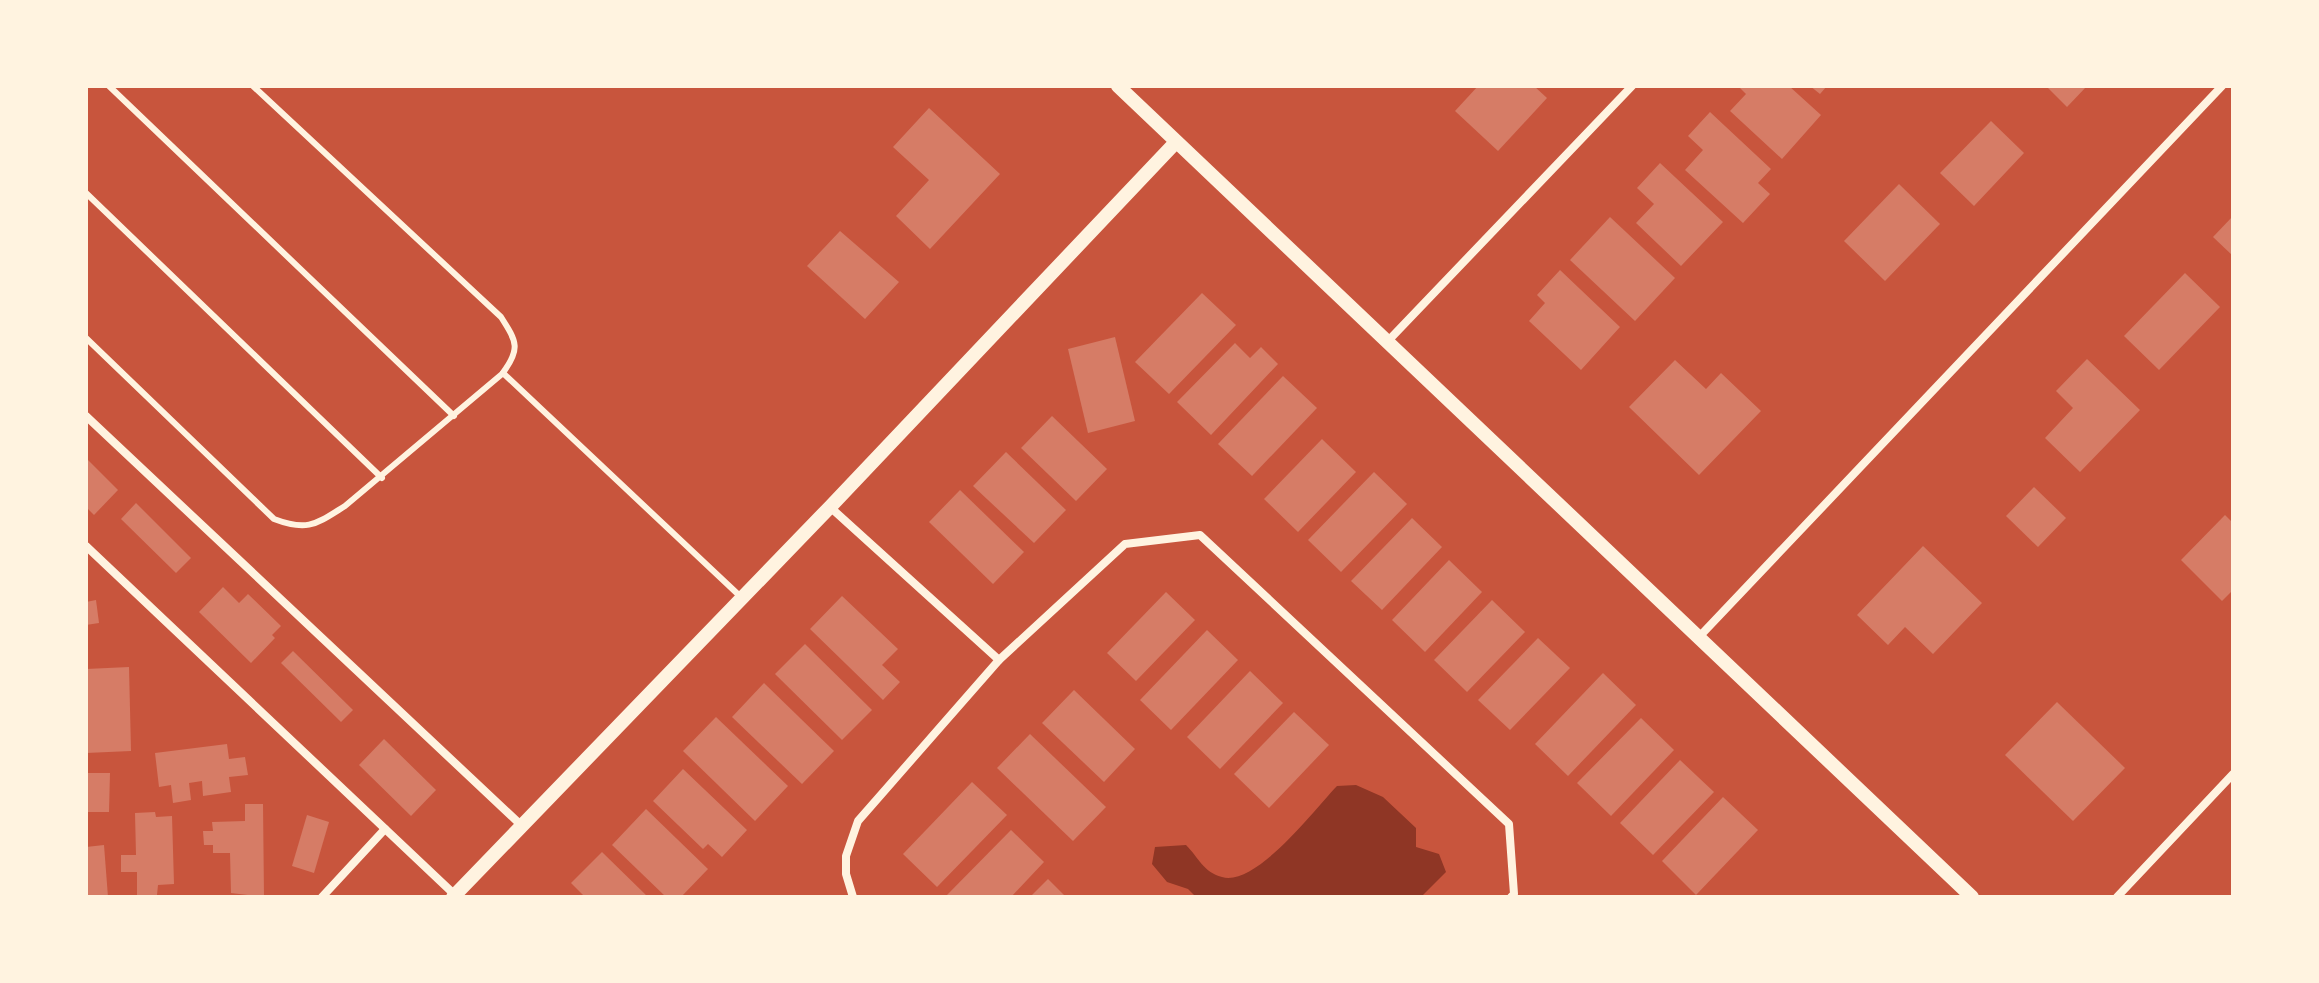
<svg xmlns="http://www.w3.org/2000/svg" width="2319" height="983" font-family="'Open Sans',sans-serif">
<style>
.water{fill:#8f3625}
.building{fill:#d67c66}
.lines{fill:none;stroke-linecap:round;stroke-linejoin:round}
.service{stroke:#fff3e0;stroke-width:6}
.minor{stroke:#fff3e0;stroke-width:8}
.tertiary{stroke:#fff3e0;stroke-width:14}
</style>
<rect width="100%" height="100%" fill="#c8553d"/>
<!-- water -->
<path class="water" d="M1356 785 1383 797 1416 828V847L1439 854 1446 872 1421 897H1196L1188 889 1167 882 1152 864 1155 847 1186 845C1199 858 1203 872 1222 877 1256 887 1315 809 1337 786Z"/>
<!-- building -->
<g class="building">
<polygon points="1478,86 1534,86 1547,98 1498,151 1455,111"/>
<polygon points="1738,86 1789,86 1821,115 1782,159 1730,111 1746,94"/>
<polygon points="1810,86 1827,86 1820,94"/>
<polygon points="2046,86 2087,86 2067,107"/>
<polygon points="929,108 1000,174 930,249 896,216 929,180 893,147"/>
<polygon points="1710,112 1771,169 1758,183 1770,194 1743,223 1685,170 1703,150 1688,136"/>
<polygon points="1991,121 2024,153 1974,206 1940,173"/>
<polygon points="1660,163 1723,222 1681,266 1636,223 1654,204 1637,188"/>
<polygon points="1899,184 1940,224 1885,281 1844,241"/>
<polygon points="2233,216 2233,256 2213,237"/>
<polygon points="1610,217 1675,278 1635,321 1570,260"/>
<polygon points="840,231 899,282 865,319 807,266"/>
<polygon points="1560,270 1620,327 1581,370 1529,321 1545,303 1537,295"/>
<polygon points="2185,273 2220,307 2159,370 2124,336"/>
<polygon points="1202,293 1236,325 1169,394 1135,362"/>
<polygon points="1115,337 1135,421 1088,433 1068,349"/>
<polygon points="1235,343 1250,358 1261,347 1278,364 1211,435 1177,402"/>
<polygon points="2087,359 2140,410 2080,472 2045,438 2073,408 2056,391"/>
<polygon points="1675,360 1706,389 1721,373 1761,411 1699,475 1629,407"/>
<polygon points="1283,376 1317,408 1252,476 1218,444"/>
<polygon points="1052,416 1107,469 1076,501 1021,448"/>
<polygon points="1322,439 1356,472 1298,532 1264,499"/>
<polygon points="1006,452 1066,510 1034,543 973,486"/>
<polygon points="86,458 118,490 94,515 86,507"/>
<polygon points="1374,472 1407,504 1341,572 1308,540"/>
<polygon points="2034,487 2066,518 2038,547 2006,516"/>
<polygon points="960,490 1024,552 993,584 929,522"/>
<polygon points="136,503 191,558 176,573 121,519"/>
<polygon points="2225,515 2233,523 2233,590 2222,601 2181,560"/>
<polygon points="1412,518 1442,547 1382,610 1351,581"/>
<polygon points="1923,546 1982,603 1933,654 1905,627 1888,645 1857,615"/>
<polygon points="1449,560 1482,592 1425,652 1392,620"/>
<polygon points="223,587 239,603 248,594 281,626 272,635 275,638 251,663 199,612"/>
<polygon points="1166,592 1195,620 1136,681 1107,653"/>
<polygon points="842,596 898,649 882,665 900,682 883,700 810,629"/>
<polygon points="96,600 99,623 86,625 86,602"/>
<polygon points="1492,600 1525,632 1467,692 1434,660"/>
<polygon points="1207,630 1238,660 1171,730 1140,700"/>
<polygon points="1538,638 1570,668 1510,730 1478,700"/>
<polygon points="805,644 872,710 842,740 775,674"/>
<polygon points="293,651 353,710 341,722 281,663"/>
<polygon points="129,667 131,751 86,753 86,669"/>
<polygon points="1250,671 1283,703 1220,769 1187,737"/>
<polygon points="1603,673 1636,705 1568,776 1535,744"/>
<polygon points="764,683 834,751 802,784 732,717"/>
<polygon points="1074,690 1135,749 1104,782 1042,723"/>
<polygon points="2057,702 2125,768 2073,821 2005,755"/>
<polygon points="1294,712 1329,745 1269,808 1234,774"/>
<polygon points="716,717 788,786 755,821 683,751"/>
<polygon points="1641,718 1674,750 1611,816 1577,783"/>
<polygon points="1030,734 1106,807 1073,841 997,768"/>
<polygon points="384,739 436,790 411,816 359,765"/>
<polygon points="227,744 229,759 245,757 248,775 229,777 231,792 203,796 202,781 189,783 191,800 173,803 171,785 159,787 155,753"/>
<polygon points="1680,760 1714,792 1653,855 1620,823"/>
<polygon points="683,769 747,830 722,857 708,844 703,849 653,801"/>
<polygon points="86,773 110,773 109,812 86,812"/>
<polygon points="972,782 1007,815 937,887 903,854"/>
<polygon points="1723,797 1758,830 1696,895 1662,861"/>
<polygon points="245,804 263,804 264,897 231,893 230,853 213,853 213,845 204,845 203,831 213,831 212,822 245,821"/>
<polygon points="646,809 708,869 681,897 666,897 612,845"/>
<polygon points="155,812 156,817 172,816 174,884 158,885 157,895 137,895 137,872 121,872 121,855 136,855 135,813"/>
<polygon points="307,815 329,822 314,873 292,866"/>
<polygon points="1011,830 1044,862 1011,897 945,897"/>
<polygon points="104,845 108,897 86,897 86,847"/>
<polygon points="602,852 648,897 585,897 571,883"/>
<polygon points="1048,879 1066,897 1030,897"/>
</g>
<g class="lines">
<!-- service -->
<g class="service">
<polyline points="109,86 454,416"/>
<polyline points="86,193 382,478"/>
<path d="M86 338 274 519C308 532 316 524 345 506L502 374C521 349 517 342 501 317L253 86"/>
<polyline points="503,373 742,598"/>
</g>
<!-- minor -->
<g class="minor">
<polyline points="1388,341 1632,86"/>
<polyline points="86,416 522,826"/>
<polyline points="830,507 999,660"/>
<polyline points="86,546 455,895"/>
<polyline points="1699,637 2222,86"/>
<polyline points="322,897 385,829"/>
<polyline points="853,897 846,874 846,856 858,821 999,660 1125,544 1200,535 1509,824 1514,894 1511,897"/>
<polyline points="2117,897 2233,774"/>
</g>
<!-- tertiary -->
<g class="tertiary">
<polyline points="1118,86 1972,897"/>
<polyline points="453,897 830,507 1176,142"/>
</g>
</g>
<!-- border -->
<rect width="2319" height="983" fill="none" stroke="#fff3e0" stroke-width="176"/>
</svg>
